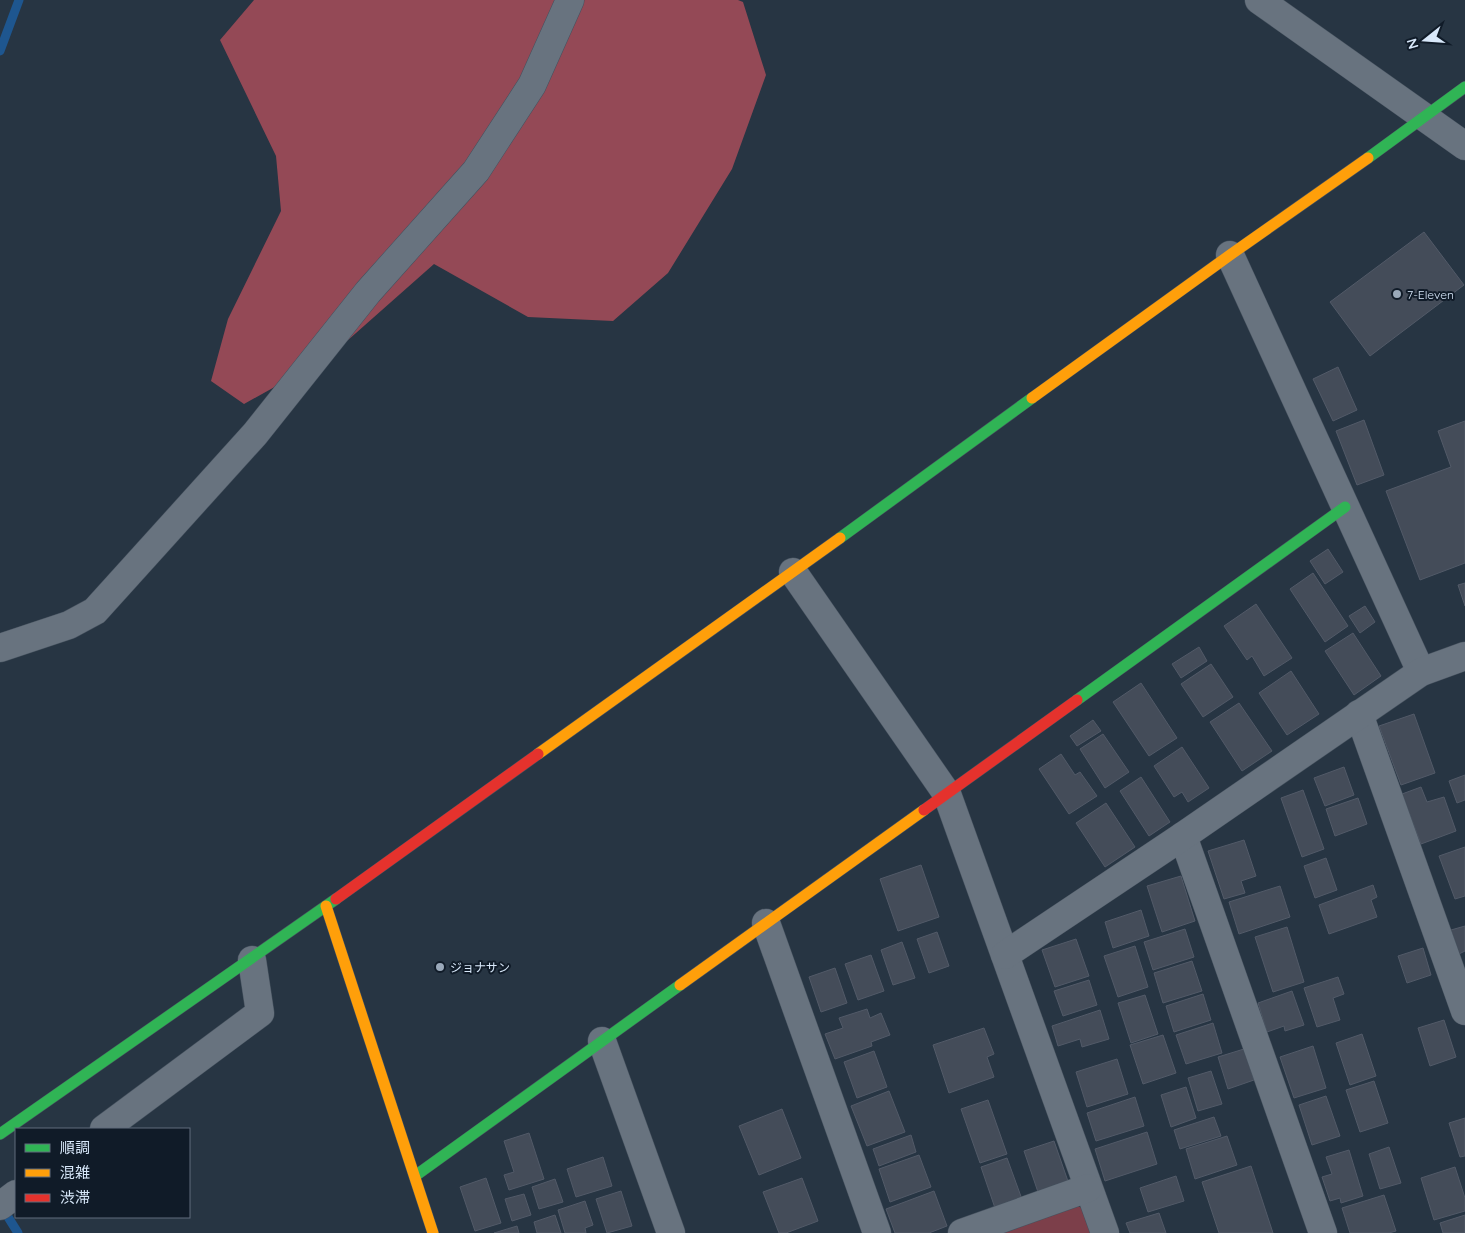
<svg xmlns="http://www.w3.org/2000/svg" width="1465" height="1233" font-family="Quicksand,'Noto Sans JP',sans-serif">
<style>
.green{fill:#7c3f4a}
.forest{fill:#944956}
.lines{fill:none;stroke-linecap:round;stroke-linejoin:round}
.stream{stroke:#1e568f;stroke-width:9}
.building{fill:#444c59;stroke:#525a68}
.street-casing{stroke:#45515e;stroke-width:29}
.fast-casing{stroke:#45515e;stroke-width:12}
.slow-casing{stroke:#45515e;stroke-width:12}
.jam-casing{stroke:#45515e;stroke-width:12}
.street{stroke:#68737f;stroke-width:28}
.fast{stroke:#30b455;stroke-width:11}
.slow{stroke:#ff9f0a;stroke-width:11}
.jam{stroke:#e5322d;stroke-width:11}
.poi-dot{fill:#9aa9ba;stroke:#101b28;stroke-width:2}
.labels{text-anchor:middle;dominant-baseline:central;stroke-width:4;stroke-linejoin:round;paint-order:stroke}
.poi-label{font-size:12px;fill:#d8e8fa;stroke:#101b28;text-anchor:start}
</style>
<rect width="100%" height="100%" fill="#273543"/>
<!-- green -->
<polygon class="green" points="1070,1202 1086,1210 1094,1233 982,1233"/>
<!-- forest -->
<polygon class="forest" points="254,0 738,0 743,2 766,75 732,169 668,273 613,321 528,317 434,264 330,356 244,404 211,381 228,319 281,211 276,156 220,40"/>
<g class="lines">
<!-- stream -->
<g class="stream">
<polyline points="0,51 19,0"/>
<polyline points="3,1209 18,1233"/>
</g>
</g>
<!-- building -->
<g class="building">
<polygon points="1424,232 1464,285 1370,356 1330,302"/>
<polygon points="1338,367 1357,410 1333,421 1313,379"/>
<polygon points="1364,420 1384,475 1357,485 1336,431"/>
<polygon points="1465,421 1465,563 1420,580 1386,491 1451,467 1438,431"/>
<polygon points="1328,549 1343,572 1325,584 1310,561"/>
<polygon points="1313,573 1348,626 1325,642 1290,589"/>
<polygon points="1465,583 1465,606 1458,585"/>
<polygon points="1256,604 1292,658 1264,676 1252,656 1247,660 1224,626"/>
<polygon points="1365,606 1375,622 1360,633 1349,616"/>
<polygon points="1353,633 1381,676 1354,695 1325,651"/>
<polygon points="1199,647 1207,661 1181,678 1172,664"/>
<polygon points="1211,664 1233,697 1203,717 1181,684"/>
<polygon points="1291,671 1319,714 1287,735 1259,693"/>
<polygon points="1141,683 1177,738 1149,756 1113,702"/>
<polygon points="1239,703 1272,751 1242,771 1210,722"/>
<polygon points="1414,714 1435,773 1401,785 1379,726"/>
<polygon points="1093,720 1101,731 1077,746 1070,736"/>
<polygon points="1103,734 1129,772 1105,788 1080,749"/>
<polygon points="1182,747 1209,788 1188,802 1182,792 1174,797 1154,766"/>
<polygon points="1061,754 1075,775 1080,772 1097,796 1069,814 1039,769"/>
<polygon points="1344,767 1354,795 1325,806 1314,778"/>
<polygon points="1465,775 1465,800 1457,803 1449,781"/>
<polygon points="1141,777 1170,822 1149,836 1120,791"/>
<polygon points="1421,787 1427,802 1444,797 1456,831 1421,844 1402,794"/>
<polygon points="1303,790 1324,849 1302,857 1281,798"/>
<polygon points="1358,798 1367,824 1335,836 1326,809"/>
<polygon points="1106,803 1135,847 1105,867 1076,823"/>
<polygon points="1244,840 1256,876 1241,881 1245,893 1224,899 1208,851"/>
<polygon points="1465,847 1465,896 1455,899 1439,856"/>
<polygon points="1326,858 1337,890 1315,898 1304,866"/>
<polygon points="921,865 939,917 898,931 880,879"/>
<polygon points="1181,876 1195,921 1162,932 1147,886"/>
<polygon points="1373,885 1377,897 1371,900 1377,917 1329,934 1319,905"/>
<polygon points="1280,886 1290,917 1239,934 1229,902"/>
<polygon points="1141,910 1149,936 1113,948 1105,922"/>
<polygon points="1465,926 1465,951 1459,954 1451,930"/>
<polygon points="1287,927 1304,982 1273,992 1255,937"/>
<polygon points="1185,929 1194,957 1153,970 1144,942"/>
<polygon points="937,932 949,966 929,973 917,939"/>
<polygon points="1076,939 1089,976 1055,987 1042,950"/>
<polygon points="902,942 915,978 893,985 881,950"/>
<polygon points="1135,946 1148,987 1118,997 1104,956"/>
<polygon points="1423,948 1431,975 1407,983 1398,956"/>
<polygon points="871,955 884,991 858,1000 845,964"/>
<polygon points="1192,961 1202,991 1163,1003 1154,973"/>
<polygon points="835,968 847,1003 821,1012 809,977"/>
<polygon points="1338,977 1344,994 1333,998 1340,1020 1317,1027 1304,988"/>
<polygon points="1089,980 1097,1005 1063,1016 1054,991"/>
<polygon points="1292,991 1304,1025 1285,1031 1284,1026 1267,1032 1258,1003"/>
<polygon points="1203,994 1211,1020 1174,1032 1166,1006"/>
<polygon points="1145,995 1158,1034 1131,1043 1118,1003"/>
<polygon points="867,1009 870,1018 881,1013 890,1035 871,1042 872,1046 835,1059 825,1034 843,1028 839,1018"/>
<polygon points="1100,1010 1109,1039 1082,1047 1080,1039 1058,1046 1052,1026"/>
<polygon points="1444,1020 1456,1057 1430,1066 1418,1028"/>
<polygon points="1213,1023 1222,1053 1186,1064 1176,1035"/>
<polygon points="984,1028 994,1054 987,1057 994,1077 949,1093 933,1045"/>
<polygon points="1362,1034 1376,1076 1350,1085 1336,1043"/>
<polygon points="1163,1035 1176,1073 1143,1084 1130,1045"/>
<polygon points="1313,1046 1326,1088 1294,1098 1280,1057"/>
<polygon points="1244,1049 1254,1080 1228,1089 1218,1057"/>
<polygon points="874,1051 887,1087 857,1098 844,1062"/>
<polygon points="1117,1059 1128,1094 1087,1107 1076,1072"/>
<polygon points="1211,1071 1222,1104 1198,1111 1188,1078"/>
<polygon points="1374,1081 1388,1123 1360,1132 1346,1090"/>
<polygon points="1186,1087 1196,1118 1171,1127 1161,1095"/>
<polygon points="889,1091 905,1132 867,1146 851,1106"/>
<polygon points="1326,1096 1340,1136 1312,1145 1299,1105"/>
<polygon points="1135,1097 1144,1126 1096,1141 1087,1113"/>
<polygon points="988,1100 1007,1154 980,1163 961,1109"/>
<polygon points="782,1109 801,1158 759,1175 739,1126"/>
<polygon points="1214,1117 1221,1136 1180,1149 1174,1130"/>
<polygon points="1465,1118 1465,1156 1460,1157 1449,1123"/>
<polygon points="1147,1132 1157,1164 1105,1181 1095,1149"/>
<polygon points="529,1133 544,1179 509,1190 504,1175 514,1172 504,1141"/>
<polygon points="911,1135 916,1152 879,1166 873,1149"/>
<polygon points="1227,1136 1237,1165 1195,1179 1186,1149"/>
<polygon points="1054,1141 1070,1187 1040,1198 1024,1151"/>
<polygon points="1389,1147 1401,1183 1380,1189 1369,1154"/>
<polygon points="1349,1150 1363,1196 1341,1203 1340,1198 1330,1201 1322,1177 1332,1174 1326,1157"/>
<polygon points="919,1155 931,1187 890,1202 879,1169"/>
<polygon points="603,1157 612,1186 576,1197 567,1169"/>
<polygon points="1007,1158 1023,1202 996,1211 981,1167"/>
<polygon points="1251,1166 1273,1233 1219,1233 1202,1182"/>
<polygon points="1455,1167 1465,1198 1465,1211 1434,1220 1421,1178"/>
<polygon points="1176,1176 1184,1201 1148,1212 1140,1188"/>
<polygon points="486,1178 501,1223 475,1231 460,1187"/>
<polygon points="802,1178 818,1221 786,1233 779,1233 763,1192"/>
<polygon points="555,1179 563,1202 539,1209 532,1187"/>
<polygon points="621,1191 632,1226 607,1233 596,1199"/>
<polygon points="934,1191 947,1226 929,1233 895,1233 886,1209"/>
<polygon points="524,1194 531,1215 512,1221 505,1199"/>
<polygon points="1384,1195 1396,1231 1389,1233 1350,1233 1342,1208"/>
<polygon points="585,1201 593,1225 585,1228 586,1233 565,1233 558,1210"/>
<polygon points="1159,1213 1166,1233 1130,1233 1126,1223"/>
<polygon points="555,1215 561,1233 537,1233 534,1222"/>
<polygon points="1465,1215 1465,1233 1443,1233 1440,1223"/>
<polygon points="517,1226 519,1233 494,1233"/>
</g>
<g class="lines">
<!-- street casing -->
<g class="street-casing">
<g id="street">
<polyline points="1259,0 1465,146"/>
<polyline points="1230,255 1421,672"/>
<polyline points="793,572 947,794 1105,1233"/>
<polyline points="0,648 69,625 95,611 255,434 368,292 476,171 532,85 570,0"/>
<polyline points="1359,714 1465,1011"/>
<polyline points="1183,836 1323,1233"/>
<polyline points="766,923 877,1233"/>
<polyline points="1005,955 1183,836 1421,672 1465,656"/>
<polyline points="602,1041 671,1233"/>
<polyline points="104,1129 260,1013 252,960"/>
<polyline points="0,1206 16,1194"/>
<polyline points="962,1233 1088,1188"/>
</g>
</g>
<!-- fast casing -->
<g class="fast-casing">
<g id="fast">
<polyline points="1368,158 1465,87"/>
<polyline points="840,538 1032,398"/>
<polyline points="1077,700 1345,507"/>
<polyline points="0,1134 336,899"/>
<polyline points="415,1176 680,985"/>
</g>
</g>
<!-- slow casing -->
<g class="slow-casing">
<g id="slow">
<polyline points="1032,398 1230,255 1368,158"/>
<polyline points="538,754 840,538"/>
<polyline points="326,906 433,1233"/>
<polyline points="680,985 924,810"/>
</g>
</g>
<!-- jam casing -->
<g class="jam-casing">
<g id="jam">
<polyline points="924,810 1077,700"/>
<polyline points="336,899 538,754"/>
</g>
</g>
<!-- street -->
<use href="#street" class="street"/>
<!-- fast -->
<use href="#fast" class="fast"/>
<!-- slow -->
<use href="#slow" class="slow"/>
<!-- jam -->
<use href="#jam" class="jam"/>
</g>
<!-- markers -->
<g class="poi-dot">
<circle cx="1397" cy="294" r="5"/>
<circle cx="440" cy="967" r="5"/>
</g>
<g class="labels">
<!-- poi labels -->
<g class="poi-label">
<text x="1407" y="294">7-Eleven</text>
<text x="450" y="967">ジョナサン</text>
</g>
</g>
<!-- legend -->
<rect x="15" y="1128" width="175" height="90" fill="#101b28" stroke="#606d7c"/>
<rect x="25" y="1144" width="25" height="8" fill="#30b455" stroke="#606d7c"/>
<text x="60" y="1153" font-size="15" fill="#d8e8fa">順調</text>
<rect x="25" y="1169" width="25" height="8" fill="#ff9f0a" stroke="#606d7c"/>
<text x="60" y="1178" font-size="15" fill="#d8e8fa">混雑</text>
<rect x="25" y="1194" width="25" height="8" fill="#e5322d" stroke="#606d7c"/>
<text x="60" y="1203" font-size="15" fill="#d8e8fa">渋滞</text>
<!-- north arrow -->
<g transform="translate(1425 40) rotate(253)" stroke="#101b28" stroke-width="4" paint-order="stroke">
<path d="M0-4L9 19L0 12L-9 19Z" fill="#d8e8fa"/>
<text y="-8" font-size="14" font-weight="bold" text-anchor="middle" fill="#d8e8fa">N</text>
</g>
</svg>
